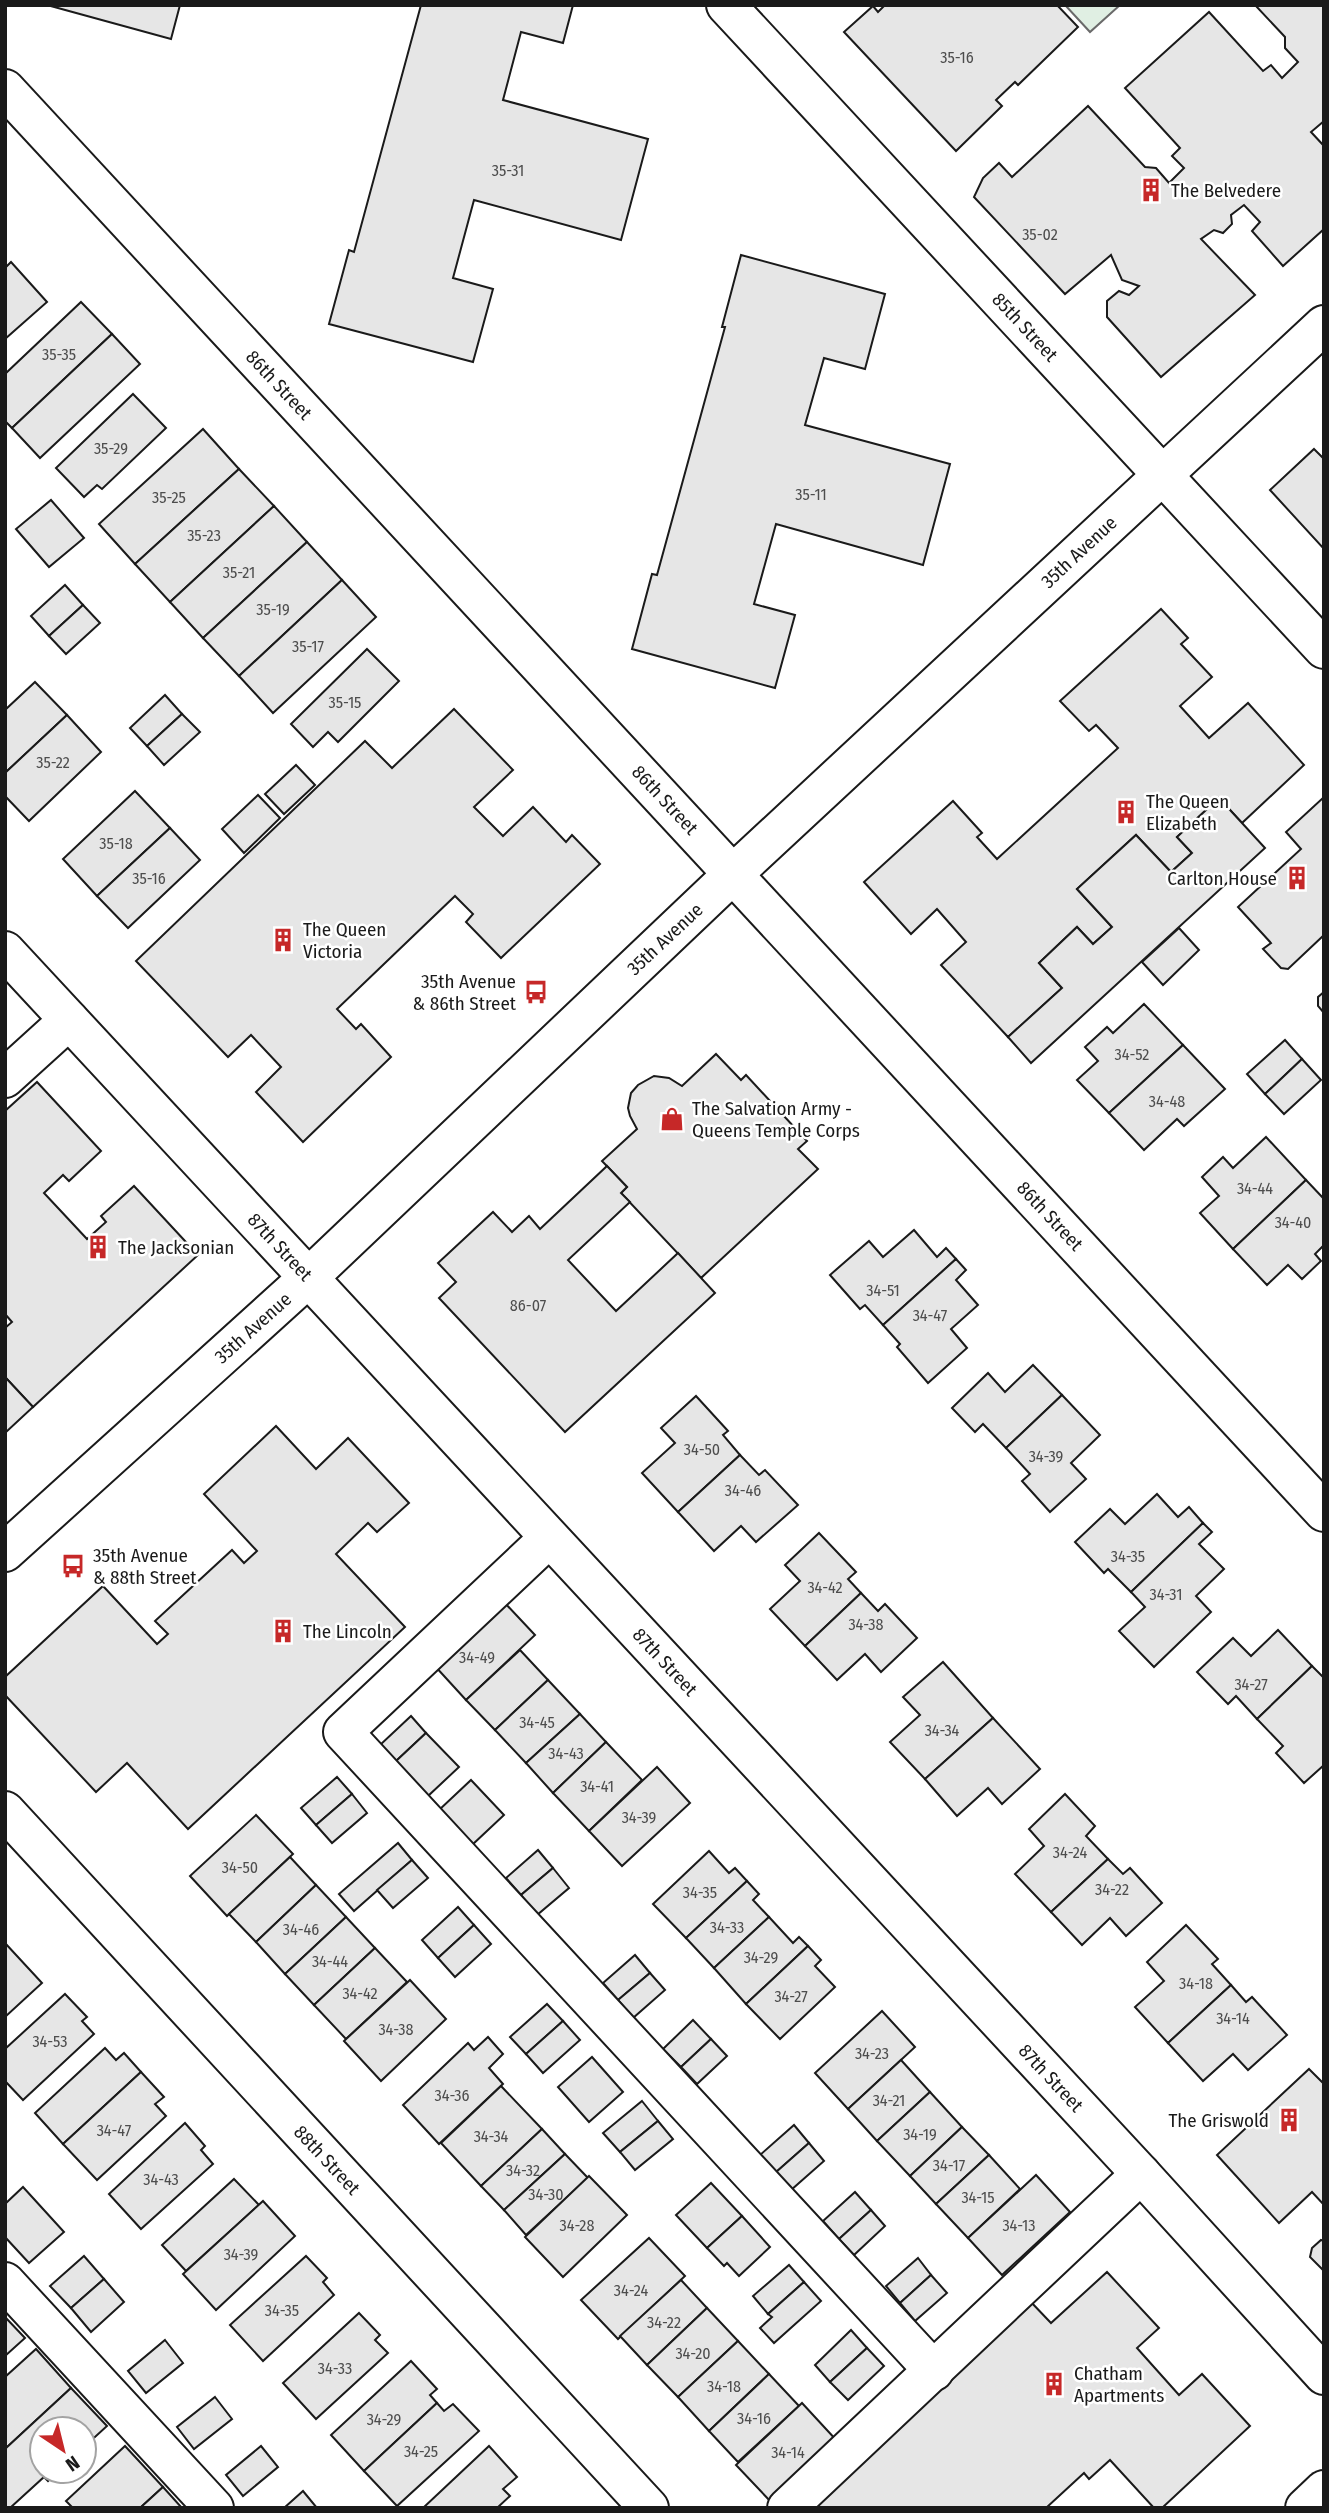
<svg xmlns="http://www.w3.org/2000/svg" width="1329" height="2513" font-family="'Fira Sans Condensed',sans-serif">
<style>
.green{fill:#e0efe3;stroke:#6a6a6a;stroke-width:2}
.building{fill:#e6e6e6;stroke:#1a1a1a;stroke-width:2}
.lines{fill:none;stroke-linecap:round;stroke-linejoin:round}
.minor-casing{stroke:#1a1a1a;stroke-width:42}
.minor{stroke:#fff;stroke-width:38}
.labels{text-anchor:middle;dominant-baseline:central;stroke-width:5;stroke-linejoin:round;paint-order:stroke}
.number-label{font-size:16px;fill:#4d4d4d}
.poi-label{font-size:19px;fill:#1a1a1a;stroke:#fff;text-anchor:start}
.street-label{font-size:19px;fill:#1a1a1a;stroke:#fff}
</style>
<rect width="100%" height="100%" fill="#fff"/>
<!-- green -->
<polygon class="green" points="1065,5 1120,5 1090,32"/>
<!-- building -->
<g class="building">
<polygon points="47,5 180,5 171,39"/>
<polygon points="421,5 573,5 563,43 521,32 503,100 648,139 621,240 474,200 453,278 493,289 473,362 329,324 349,250 354,252"/>
<polygon points="885,5 1057,5 1078,27 1018,85 1015,82 996,100 1002,106 956,151 844,32 873,6 878,12"/>
<polygon points="1255,5 1324,5 1324,121 1311,132 1324,146 1324,229 1283,266 1252,231 1260,222 1244,205 1231,215 1232,224 1223,233 1214,230 1201,239 1255,295 1161,377 1107,317 1107,301 1119,291 1129,295 1139,286 1122,280 1111,255 1065,294 974,197 983,178 999,163 1012,177 1088,106 1145,167 1156,168 1169,183 1184,168 1172,156 1180,148 1125,88 1209,12 1263,71 1271,65 1282,78 1298,62 1285,48 1285,37"/>
<polygon points="741,255 885,294 865,369 824,358 805,425 950,464 923,565 776,524 754,604 795,615 775,688 632,649 652,574 657,575 725,327 722,327"/>
<polygon points="11,262 47,302 5,339 5,268"/>
<polygon points="81,302 112,334 12,428 5,421 5,374"/>
<polygon points="112,334 140,364 40,458 12,428"/>
<polygon points="133,394 166,428 102,489 97,485 84,497 56,468"/>
<polygon points="203,429 239,469 135,564 99,524"/>
<polygon points="1314,449 1324,459 1324,549 1270,490"/>
<polygon points="239,469 274,506 170,602 135,564"/>
<polygon points="51,500 84,538 49,567 16,529"/>
<polygon points="274,506 307,542 203,638 170,602"/>
<polygon points="307,542 342,580 239,676 203,638"/>
<polygon points="342,580 376,617 273,713 239,676"/>
<polygon points="65,585 83,605 49,636 31,616"/>
<polygon points="83,605 100,623 66,654 49,636"/>
<polygon points="1161,609 1188,638 1181,644 1212,677 1180,706 1209,738 1248,703 1304,765 1242,823 1219,798 1177,837 1192,853 1171,872 1136,835 1077,889 1112,927 1093,944 1077,927 1039,963 1062,988 1008,1037 941,965 966,942 937,909 911,934 864,882 953,801 982,833 977,837 997,859 1118,748 1096,725 1089,731 1060,701"/>
<polygon points="367,649 399,681 338,742 328,732 313,747 291,724"/>
<polygon points="35,682 67,715 5,773 5,710"/>
<polygon points="165,695 182,714 147,746 130,728"/>
<polygon points="454,709 513,770 474,807 503,836 533,807 566,842 572,835 600,864 501,958 466,922 473,914 455,896 337,1009 356,1029 361,1024 391,1057 303,1142 256,1092 281,1067 251,1035 228,1057 136,961 365,741 392,768"/>
<polygon points="182,714 200,732 164,765 147,746"/>
<polygon points="67,715 101,752 29,821 5,796 5,773"/>
<polygon points="296,765 315,785 284,814 265,794"/>
<polygon points="135,791 170,828 97,896 63,859"/>
<polygon points="258,795 280,818 244,853 222,829"/>
<polygon points="1324,797 1324,935 1288,969 1281,968 1263,949 1271,943 1238,907 1301,849 1286,832"/>
<polygon points="1219,798 1265,848 1031,1063 1008,1037 1062,988 1039,963 1077,927 1093,944 1112,927 1077,889 1136,835 1171,872 1192,853 1177,837"/>
<polygon points="170,828 200,860 128,928 97,896"/>
<polygon points="1179,928 1199,950 1163,985 1142,962"/>
<polygon points="1324,992 1324,1013 1318,1006 1318,997"/>
<polygon points="1144,1004 1183,1045 1109,1113 1077,1080 1098,1061 1085,1047 1107,1027 1113,1033"/>
<polygon points="1285,1040 1302,1059 1265,1094 1247,1074"/>
<polygon points="1183,1045 1225,1089 1184,1126 1177,1119 1144,1150 1109,1113"/>
<polygon points="716,1054 741,1080 746,1075 807,1141 798,1149 818,1169 701,1278 621,1193 627,1187 602,1161 637,1129 630,1116 628,1108 631,1093 638,1085 654,1076 669,1078 682,1086"/>
<polygon points="1302,1059 1321,1080 1284,1114 1265,1094"/>
<polygon points="37,1082 101,1151 69,1181 63,1175 44,1193 87,1239 106,1222 101,1216 134,1186 198,1255 33,1407 5,1377 5,1328 12,1322 5,1314 5,1111"/>
<polygon points="1266,1137 1306,1180 1233,1249 1200,1213 1219,1196 1202,1177 1223,1157 1233,1168"/>
<polygon points="607,1166 627,1187 621,1193 630,1202 568,1260 616,1311 678,1253 715,1293 565,1432 439,1298 456,1282 438,1263 493,1212 512,1232 529,1216 540,1229"/>
<polygon points="1306,1180 1324,1199 1324,1245 1315,1254 1321,1261 1302,1279 1288,1265 1267,1285 1233,1249"/>
<polygon points="914,1230 937,1257 946,1248 956,1259 883,1325 865,1305 860,1309 830,1275 869,1241 883,1257"/>
<polygon points="956,1259 966,1270 956,1280 978,1305 951,1329 967,1348 928,1383 897,1347 900,1344 883,1325"/>
<polygon points="1033,1365 1062,1395 1006,1448 983,1424 975,1432 952,1408 988,1373 1005,1392"/>
<polygon points="5,1377 33,1407 5,1433"/>
<polygon points="1062,1395 1100,1435 1071,1463 1086,1479 1050,1512 1022,1481 1030,1474 1006,1448"/>
<polygon points="696,1396 728,1431 723,1435 740,1455 678,1512 642,1473 675,1443 661,1428"/>
<polygon points="276,1426 316,1469 348,1438 409,1503 377,1532 368,1523 336,1554 405,1627 188,1829 127,1763 96,1792 5,1695 5,1677 103,1586 157,1644 168,1634 155,1621 232,1550 244,1563 257,1551 204,1494"/>
<polygon points="740,1455 759,1475 765,1470 798,1505 756,1542 741,1526 714,1551 678,1512"/>
<polygon points="1157,1494 1178,1517 1189,1507 1203,1523 1131,1592 1108,1569 1104,1573 1075,1542 1110,1509 1125,1524"/>
<polygon points="1203,1523 1212,1532 1199,1544 1224,1569 1196,1596 1211,1612 1154,1667 1119,1631 1145,1607 1131,1592"/>
<polygon points="819,1533 856,1572 848,1579 861,1593 805,1646 770,1609 800,1581 785,1565"/>
<polygon points="861,1593 878,1611 885,1604 917,1638 881,1672 865,1654 837,1680 805,1646"/>
<polygon points="503,1601 535,1635 466,1700 434,1665"/>
<polygon points="1278,1630 1312,1666 1257,1719 1236,1696 1228,1704 1197,1672 1233,1638 1251,1656"/>
<polygon points="520,1650 548,1680 495,1730 466,1700"/>
<polygon points="943,1662 993,1718 925,1779 890,1742 920,1715 903,1697"/>
<polygon points="1312,1666 1324,1678 1324,1765 1304,1783 1276,1753 1283,1746 1257,1719"/>
<polygon points="548,1680 580,1714 526,1763 495,1730"/>
<polygon points="580,1714 606,1742 553,1793 526,1763"/>
<polygon points="411,1716 426,1733 395,1762 380,1745"/>
<polygon points="993,1718 1040,1769 1002,1804 988,1788 957,1816 925,1779"/>
<polygon points="426,1733 459,1767 428,1796 395,1762"/>
<polygon points="606,1742 642,1780 589,1831 553,1793"/>
<polygon points="657,1767 690,1803 622,1866 589,1831"/>
<polygon points="337,1777 352,1794 316,1825 301,1808"/>
<polygon points="471,1780 504,1815 472,1845 439,1810"/>
<polygon points="352,1794 367,1813 332,1843 316,1825"/>
<polygon points="1065,1794 1095,1826 1086,1836 1108,1859 1051,1912 1015,1874 1044,1846 1029,1829"/>
<polygon points="256,1815 293,1854 227,1916 190,1876"/>
<polygon points="398,1843 412,1860 354,1911 339,1894"/>
<polygon points="538,1850 553,1868 521,1895 506,1878"/>
<polygon points="709,1851 729,1873 735,1868 747,1881 686,1938 653,1904"/>
<polygon points="290,1857 316,1885 256,1942 229,1914"/>
<polygon points="1108,1859 1123,1874 1130,1868 1162,1903 1126,1936 1110,1918 1082,1945 1051,1912"/>
<polygon points="412,1860 428,1878 393,1908 377,1890"/>
<polygon points="553,1868 569,1888 537,1915 521,1895"/>
<polygon points="747,1881 759,1894 753,1900 769,1917 714,1968 686,1938"/>
<polygon points="316,1885 346,1917 285,1974 256,1942"/>
<polygon points="458,1907 474,1925 438,1958 422,1940"/>
<polygon points="346,1917 375,1948 314,2005 285,1974"/>
<polygon points="769,1917 793,1943 799,1937 808,1946 746,2004 714,1968"/>
<polygon points="474,1925 491,1944 455,1977 438,1958"/>
<polygon points="1186,1925 1218,1959 1212,1964 1231,1985 1168,2043 1135,2007 1164,1981 1147,1962"/>
<polygon points="5,1943 42,1983 5,2017"/>
<polygon points="808,1946 821,1960 815,1966 835,1987 780,2039 746,2004"/>
<polygon points="375,1948 407,1982 346,2039 314,2005"/>
<polygon points="635,1955 650,1973 618,2000 603,1983"/>
<polygon points="650,1973 665,1990 633,2018 618,2000"/>
<polygon points="410,1980 446,2019 381,2081 344,2041"/>
<polygon points="1231,1985 1246,2002 1252,1997 1287,2035 1248,2070 1233,2054 1203,2081 1168,2043"/>
<polygon points="65,1994 87,2017 82,2021 94,2034 23,2100 5,2081 5,2049"/>
<polygon points="547,2004 563,2021 526,2054 510,2037"/>
<polygon points="882,2011 915,2047 848,2109 815,2073"/>
<polygon points="693,2020 711,2039 681,2067 663,2049"/>
<polygon points="563,2021 580,2040 543,2073 526,2054"/>
<polygon points="488,2037 503,2054 489,2068 503,2084 439,2144 403,2105 468,2043 474,2050"/>
<polygon points="711,2039 727,2056 697,2084 681,2067"/>
<polygon points="105,2048 116,2060 124,2053 141,2072 63,2144 35,2113"/>
<polygon points="592,2057 623,2092 589,2122 558,2087"/>
<polygon points="901,2060 930,2092 877,2141 848,2109"/>
<polygon points="1309,2069 1324,2084 1324,2205 1312,2192 1279,2223 1217,2155"/>
<polygon points="141,2072 164,2097 155,2104 166,2116 97,2180 63,2144"/>
<polygon points="501,2086 542,2129 481,2186 441,2143"/>
<polygon points="930,2092 962,2127 910,2176 877,2141"/>
<polygon points="642,2101 658,2121 620,2152 603,2133"/>
<polygon points="658,2121 673,2139 635,2170 620,2152"/>
<polygon points="185,2123 205,2146 201,2150 213,2164 141,2229 109,2194"/>
<polygon points="794,2125 809,2143 775,2173 760,2155"/>
<polygon points="962,2127 989,2155 936,2204 910,2176"/>
<polygon points="542,2129 565,2154 504,2210 481,2186"/>
<polygon points="809,2143 824,2161 791,2190 775,2173"/>
<polygon points="565,2154 588,2178 526,2235 504,2210"/>
<polygon points="989,2155 1020,2189 968,2238 936,2204"/>
<polygon points="1036,2175 1070,2212 1002,2275 968,2238"/>
<polygon points="589,2176 627,2215 563,2277 525,2237"/>
<polygon points="234,2179 259,2205 186,2271 162,2245"/>
<polygon points="711,2183 742,2216 707,2248 676,2215"/>
<polygon points="23,2187 64,2232 29,2263 5,2237 5,2204"/>
<polygon points="855,2192 871,2210 839,2239 823,2221"/>
<polygon points="263,2201 295,2236 216,2310 183,2274"/>
<polygon points="871,2210 885,2226 854,2255 839,2239"/>
<polygon points="742,2216 770,2247 739,2276 727,2263 724,2266 707,2248"/>
<polygon points="649,2238 685,2276 618,2339 581,2300"/>
<polygon points="1321,2240 1324,2241 1324,2271 1310,2257 1312,2248"/>
<polygon points="84,2256 104,2279 71,2308 50,2286"/>
<polygon points="306,2256 327,2278 323,2282 334,2295 263,2361 230,2325"/>
<polygon points="918,2258 931,2275 900,2303 886,2286"/>
<polygon points="789,2265 804,2282 768,2314 753,2296"/>
<polygon points="1107,2272 1159,2328 1137,2348 1179,2395 1202,2374 1250,2426 1162,2508 1154,2508 1110,2460 1089,2479 1084,2473 1046,2508 805,2508 1029,2300 1051,2323"/>
<polygon points="931,2275 947,2293 915,2321 900,2303"/>
<polygon points="104,2279 124,2302 91,2332 71,2308"/>
<polygon points="681,2280 707,2308 647,2365 620,2336"/>
<polygon points="804,2282 821,2301 774,2343 760,2328 772,2317 768,2314"/>
<polygon points="707,2308 738,2341 678,2397 647,2365"/>
<polygon points="359,2313 380,2335 375,2340 388,2353 316,2419 283,2383"/>
<polygon points="5,2317 25,2338 5,2356"/>
<polygon points="851,2330 867,2348 830,2382 815,2365"/>
<polygon points="165,2340 183,2363 146,2393 128,2371"/>
<polygon points="738,2341 769,2374 709,2431 678,2397"/>
<polygon points="867,2348 884,2366 848,2400 830,2382"/>
<polygon points="36,2349 71,2388 5,2449 5,2377"/>
<polygon points="411,2361 437,2389 430,2395 437,2403 364,2471 331,2435"/>
<polygon points="769,2374 799,2406 738,2462 709,2431"/>
<polygon points="71,2388 107,2426 84,2447 84,2429 42,2429 42,2471 58,2471 48,2481 44,2477 10,2508 5,2508 5,2449"/>
<polygon points="215,2397 232,2419 194,2449 177,2427"/>
<polygon points="437,2403 444,2411 453,2404 479,2431 397,2506 364,2471"/>
<polygon points="802,2403 838,2442 772,2503 736,2465"/>
<polygon points="125,2446 163,2487 140,2508 69,2508 71,2506 66,2501"/>
<polygon points="261,2446 278,2467 243,2496 226,2475"/>
<polygon points="489,2446 517,2477 503,2489 510,2496 497,2508 423,2508"/>
<polygon points="163,2487 182,2508 140,2508"/>
<polygon points="303,2491 317,2508 284,2508"/>
</g>
<g class="lines">
<!-- minor casing -->
<g class="minor-casing">
<g id="minor">
<polyline points="726,5 1324,649"/>
<polyline points="5,89 1324,1512"/>
<polyline points="5,951 1141,2174 1324,2375"/>
<polyline points="5,1078 69,1020"/>
<polyline points="549,1538 343,1732 934,2371"/>
<polyline points="5,1552 308,1278 733,874 1324,325"/>
<polyline points="5,1811 649,2508"/>
<polyline points="5,2282 214,2508"/>
<polyline points="787,2508 1141,2174"/>
<polyline points="1305,2508 1324,2490"/>
</g>
</g>
<!-- minor -->
<use href="#minor" class="minor"/>
</g>
<!-- icons -->
<defs>
<g id="building-bare" transform="scale(1.89)"><path d="M-4-6H4V6H1V3H-1V6H-4ZM-2.5-4.3h1.7v1.8h-1.7ZM.8-4.3h1.7v1.8H.8ZM-2.5-1h1.7V.8h-1.7ZM.8-1h1.7V.8H.8Z" fill="#c62828" stroke="#fff" stroke-width="2.5" paint-order="stroke"/></g>
<g id="bus-bare" transform="scale(1.89)"><path d="M-5-6H5V4H4V6H2V4H-2V6H-4V4H-5ZM-3.5-4V0h7V-4ZM-3.5 1.2v1.5H-2V1.2ZM2 1.2v1.5H3.5V1.2Z" fill="#c62828" stroke="#fff" stroke-width="2.5" paint-order="stroke"/></g>
<g id="shop-bare" transform="scale(1.89)"><path d="M-5-2.5h2.3a2.7 3.5 0 0 1 5.4 0H5L5.5 6h-11ZM-1.5-2.5h3a1.5 2.3 0 0 0-3 0Z" fill="#c62828" stroke="#fff" stroke-width="2.5" paint-order="stroke"/></g>
</defs>
<g fill-rule="evenodd">
<use href="#building-bare" x="1151" y="190"/>
<use href="#building-bare" x="1126" y="812"/>
<use href="#building-bare" x="1297" y="878"/>
<use href="#building-bare" x="283" y="940"/>
<use href="#bus-bare" x="536" y="992"/>
<use href="#shop-bare" x="672" y="1119"/>
<use href="#building-bare" x="98" y="1247"/>
<use href="#bus-bare" x="73" y="1566"/>
<use href="#building-bare" x="283" y="1631"/>
<use href="#building-bare" x="1289" y="2120"/>
<use href="#building-bare" x="1054" y="2384"/>
</g>
<g class="labels">
<!-- number labels -->
<g class="number-label">
<text x="957" y="57">35-16</text>
<text x="508" y="170">35-31</text>
<text x="1040" y="234">35-02</text>
<text x="59" y="354">35-35</text>
<text x="111" y="448">35-29</text>
<text x="811" y="494">35-11</text>
<text x="169" y="497">35-25</text>
<text x="204" y="535">35-23</text>
<text x="239" y="572">35-21</text>
<text x="273" y="609">35-19</text>
<text x="308" y="646">35-17</text>
<text x="345" y="702">35-15</text>
<text x="53" y="762">35-22</text>
<text x="116" y="843">35-18</text>
<text x="149" y="878">35-16</text>
<text x="1132" y="1054">34-52</text>
<text x="1167" y="1101">34-48</text>
<text x="1255" y="1188">34-44</text>
<text x="1293" y="1222">34-40</text>
<text x="883" y="1290">34-51</text>
<text x="528" y="1305">86-07</text>
<text x="930" y="1315">34-47</text>
<text x="702" y="1449">34-50</text>
<text x="1046" y="1456">34-39</text>
<text x="743" y="1490">34-46</text>
<text x="1128" y="1556">34-35</text>
<text x="825" y="1587">34-42</text>
<text x="1166" y="1594">34-31</text>
<text x="866" y="1624">34-38</text>
<text x="477" y="1657">34-49</text>
<text x="1251" y="1684">34-27</text>
<text x="537" y="1722">34-45</text>
<text x="942" y="1730">34-34</text>
<text x="566" y="1753">34-43</text>
<text x="597" y="1786">34-41</text>
<text x="639" y="1817">34-39</text>
<text x="1070" y="1852">34-24</text>
<text x="240" y="1867">34-50</text>
<text x="1112" y="1889">34-22</text>
<text x="700" y="1892">34-35</text>
<text x="727" y="1927">34-33</text>
<text x="301" y="1929">34-46</text>
<text x="761" y="1957">34-29</text>
<text x="330" y="1961">34-44</text>
<text x="1196" y="1983">34-18</text>
<text x="360" y="1993">34-42</text>
<text x="791" y="1996">34-27</text>
<text x="1233" y="2018">34-14</text>
<text x="396" y="2029">34-38</text>
<text x="50" y="2041">34-53</text>
<text x="872" y="2053">34-23</text>
<text x="452" y="2095">34-36</text>
<text x="889" y="2100">34-21</text>
<text x="114" y="2130">34-47</text>
<text x="920" y="2134">34-19</text>
<text x="491" y="2136">34-34</text>
<text x="949" y="2165">34-17</text>
<text x="523" y="2170">34-32</text>
<text x="161" y="2179">34-43</text>
<text x="546" y="2194">34-30</text>
<text x="978" y="2197">34-15</text>
<text x="577" y="2225">34-28</text>
<text x="1019" y="2225">34-13</text>
<text x="241" y="2254">34-39</text>
<text x="631" y="2290">34-24</text>
<text x="282" y="2310">34-35</text>
<text x="664" y="2322">34-22</text>
<text x="693" y="2353">34-20</text>
<text x="335" y="2368">34-33</text>
<text x="724" y="2386">34-18</text>
<text x="754" y="2418">34-16</text>
<text x="384" y="2419">34-29</text>
<text x="421" y="2451">34-25</text>
<text x="788" y="2452">34-14</text>
</g>
<!-- poi labels -->
<g class="poi-label">
<text x="1171" y="190">The Belvedere</text>
<text x="1146" y="801">The Queen<tspan x="1146" dy="22">Elizabeth</tspan></text>
<text x="1277" y="878" text-anchor="end">Carlton House</text>
<text x="303" y="929">The Queen<tspan x="303" dy="22">Victoria</tspan></text>
<text x="516" y="981" text-anchor="end">35th Avenue<tspan x="516" dy="22">&amp; 86th Street</tspan></text>
<text x="692" y="1108">The Salvation Army -<tspan x="692" dy="22">Queens Temple Corps</tspan></text>
<text x="118" y="1247">The Jacksonian</text>
<text x="93" y="1555">35th Avenue<tspan x="93" dy="22">&amp; 88th Street</tspan></text>
<text x="303" y="1631">The Lincoln</text>
<text x="1269" y="2120" text-anchor="end">The Griswold</text>
<text x="1074" y="2373">Chatham<tspan x="1074" dy="22">Apartments</tspan></text>
</g>
<!-- street labels -->
<g class="street-label">
<text transform="translate(1025 327) rotate(47)">85th Street</text>
<text transform="translate(279 385) rotate(47)">86th Street</text>
<text transform="translate(1079 552) rotate(-43)">35th Avenue</text>
<text transform="translate(665 800) rotate(47)">86th Street</text>
<text transform="translate(665 939) rotate(-43)">35th Avenue</text>
<text transform="translate(1050 1216) rotate(47)">86th Street</text>
<text transform="translate(280 1247) rotate(47)">87th Street</text>
<text transform="translate(253 1328) rotate(-42)">35th Avenue</text>
<text transform="translate(665 1662) rotate(47)">87th Street</text>
<text transform="translate(1051 2078) rotate(47)">87th Street</text>
<text transform="translate(327 2160) rotate(47)">88th Street</text>
</g>
</g>
<!-- border -->
<rect width="1329" height="2513" fill="none" stroke="#1a1a1a" stroke-width="14"/>
<!-- north arrow -->
<g transform="translate(63 2450) rotate(145)"><circle r="33" fill="#ffffff" stroke="#a3a3a3" stroke-width="2"/>
<path d="M0-5L12 26L0 18L-12 26Z" fill="#c62828"/>
<text y="-10" font-size="19" font-weight="bold" text-anchor="middle" fill="#1a1a1a">N</text>
</g>
</svg>
